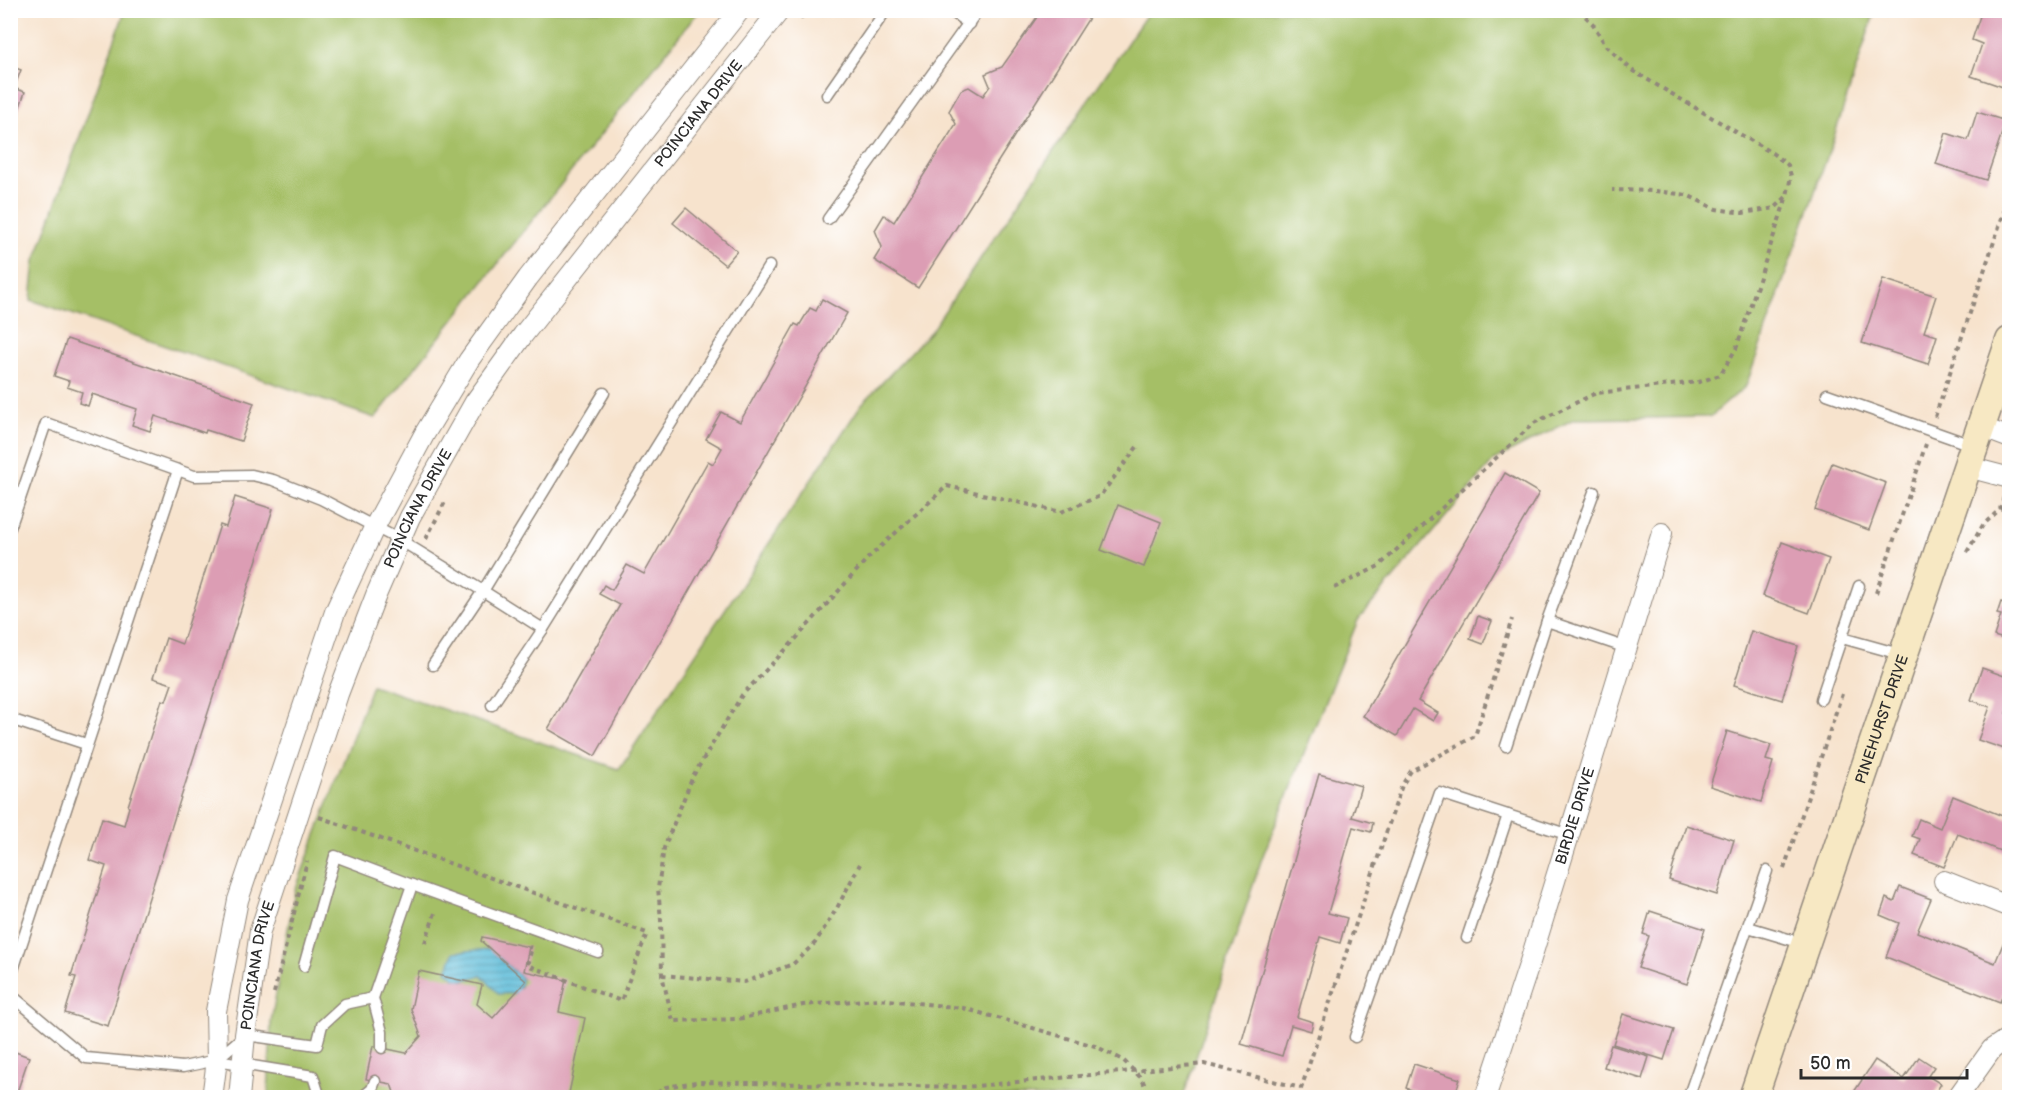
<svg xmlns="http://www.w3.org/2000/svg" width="2020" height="1108" font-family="'Balsamiq Sans',sans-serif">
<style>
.green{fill:#a5bf66;stroke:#687548;stroke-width:1.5}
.water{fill:url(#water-rules);stroke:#427382;stroke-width:1.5}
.building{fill:#dc9db4}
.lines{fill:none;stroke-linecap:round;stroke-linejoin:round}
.lane-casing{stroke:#91877c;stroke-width:13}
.street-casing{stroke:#91877c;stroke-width:22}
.secondary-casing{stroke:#91877c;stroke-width:31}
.path{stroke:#91877c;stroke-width:4;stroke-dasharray:4.5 4.5;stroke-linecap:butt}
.lane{stroke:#fff;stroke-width:10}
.street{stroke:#fff;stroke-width:20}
.secondary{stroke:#f7e8c3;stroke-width:28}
.labels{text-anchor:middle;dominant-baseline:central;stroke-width:5;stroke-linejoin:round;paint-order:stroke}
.street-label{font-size:15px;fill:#2b2b2b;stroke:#fff}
</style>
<defs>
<pattern id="water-rules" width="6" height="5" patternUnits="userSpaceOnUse" patternTransform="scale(1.5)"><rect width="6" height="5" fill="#5abbd8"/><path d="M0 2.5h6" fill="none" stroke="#4b98af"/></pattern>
</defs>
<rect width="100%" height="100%" fill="#fff"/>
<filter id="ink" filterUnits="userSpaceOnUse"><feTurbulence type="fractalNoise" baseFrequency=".0167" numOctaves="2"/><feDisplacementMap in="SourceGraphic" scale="12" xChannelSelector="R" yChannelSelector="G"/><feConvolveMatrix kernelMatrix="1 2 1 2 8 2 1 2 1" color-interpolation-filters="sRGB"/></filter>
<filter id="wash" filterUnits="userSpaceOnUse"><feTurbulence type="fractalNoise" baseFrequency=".008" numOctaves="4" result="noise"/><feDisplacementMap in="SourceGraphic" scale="24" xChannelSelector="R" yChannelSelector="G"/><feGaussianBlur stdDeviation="1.35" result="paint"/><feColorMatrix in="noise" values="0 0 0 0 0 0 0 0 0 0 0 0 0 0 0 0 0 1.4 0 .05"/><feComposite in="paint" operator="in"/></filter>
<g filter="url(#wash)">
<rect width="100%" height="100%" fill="#f7e3cd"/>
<!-- green -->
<g class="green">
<polygon points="125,11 125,10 699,11 375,418 31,300 35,261"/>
<polygon points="1149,11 1875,11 1830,149 1746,386 1710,417 1574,419 1494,460 1358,620 1262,858 1183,1097 268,1098 271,1021 295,891 372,685 619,769 861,405 931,331"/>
</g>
<!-- water -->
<polygon class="water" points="491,949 522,978 518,993 499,994 481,975 459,982 447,971 454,952"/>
<g id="blocks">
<!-- building -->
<g class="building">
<polygon points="1042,10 1094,10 918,288 874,260 882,247 875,230 884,215 894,222 956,124 949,111 961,90 969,87 983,96 990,86 985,74 1002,67"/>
<polygon points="1982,10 2010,12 2010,67 2003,87 1971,76 1982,44 1972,40"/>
<polygon points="10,66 21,70 14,88 25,92 15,121 10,120"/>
<polygon points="1977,112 2006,121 1986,180 1936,164 1946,133 1968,140"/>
<polygon points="686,208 737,251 725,265 673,223"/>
<polygon points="1883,279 1936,296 1924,332 1937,336 1928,364 1862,343"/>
<polygon points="822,299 847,313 595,756 548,729 620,605 599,594 604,585 612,590 627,565 644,574 708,461 713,464 722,448 706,439 721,412 740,422 795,324 799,326 810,308 816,311"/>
<polygon points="67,339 254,403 241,441 206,430 205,433 155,416 150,431 132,425 137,409 92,394 88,406 79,403 82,392 67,387 69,381 54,376"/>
<polygon points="1832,463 1886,483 1869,530 1815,510"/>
<polygon points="1505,473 1539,493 1418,701 1438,713 1433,721 1413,709 1397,736 1363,716"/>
<polygon points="235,497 273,509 108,1026 65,1013 76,977 71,976 106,866 89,860 102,818 124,825 129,807 128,806 162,700 166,701 172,684 153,678 166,638 182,644 220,525 226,527"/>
<polygon points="1118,505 1161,522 1144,567 1101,550"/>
<polygon points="1782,542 1829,559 1809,613 1763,596"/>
<polygon points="2001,602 2010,605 2010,641 1994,636 2001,615 1997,614"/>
<polygon points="1478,616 1492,621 1483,644 1470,639"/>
<polygon points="1751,631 1798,646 1782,700 1734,685"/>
<polygon points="1982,668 2010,678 2010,704 2006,713 2010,714 2010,751 1978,740 1990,707 1971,700"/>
<polygon points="1727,731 1771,745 1766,760 1773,762 1761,802 1710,786"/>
<polygon points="1319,774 1361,786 1352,817 1373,823 1371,832 1353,827 1328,913 1347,918 1340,943 1320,937 1297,1017 1313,1022 1311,1031 1291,1025 1282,1056 1241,1044"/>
<polygon points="1953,796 2010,819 2010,855 1958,834 1944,867 1914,855 1920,839 1912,836 1919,819 1940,828"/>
<polygon points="1686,825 1734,840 1717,895 1669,880"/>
<polygon points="1900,887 1931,899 1917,932 1995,963 2010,927 2010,977 2000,1002 1886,957 1899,923 1880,915 1886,898 1894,902"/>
<polygon points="1650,911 1705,929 1687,984 1638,968 1649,936 1643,934"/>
<polygon points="482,937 529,947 524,971 566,980 559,1012 585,1018 568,1098 396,1098 391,1084 366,1079 373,1046 406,1053 421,1036 411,1009 419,971 482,985 477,1004 493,1018 526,981 481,941"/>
<polygon points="1623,1014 1674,1030 1664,1060 1613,1044"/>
<polygon points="1611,1045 1649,1057 1642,1079 1604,1067"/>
<polygon points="10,1050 29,1057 15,1098 10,1098"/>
<polygon points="1919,1057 1934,1067 1928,1076 1941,1084 1932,1098 1895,1098 1893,1096 1891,1098 1850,1098 1875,1060 1904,1079"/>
<polygon points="1414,1064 1460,1079 1454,1098 1434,1098 1406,1088"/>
</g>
</g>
</g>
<g filter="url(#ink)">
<use href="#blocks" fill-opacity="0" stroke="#91877c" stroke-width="1.5"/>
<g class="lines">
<!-- lane casing -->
<g class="lane-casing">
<g id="lane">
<polyline points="950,10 969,24"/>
<polyline points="827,95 886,10"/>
<polyline points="828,219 978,10"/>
<polyline points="1827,394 1974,446"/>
<polyline points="10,528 46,423 178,470"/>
<polyline points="1547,621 1594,492"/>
<polyline points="1842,638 1903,655"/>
<polyline points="433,665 483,591 543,629 769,266"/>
<polyline points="1821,699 1859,586"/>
<polyline points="492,705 543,629"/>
<polyline points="10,719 86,744"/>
<polyline points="1506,746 1547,621 1627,648"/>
<polyline points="1748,927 1805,944"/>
<polyline points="1467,938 1508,815"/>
<polyline points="304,966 335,856 412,885"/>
<polyline points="10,979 178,470 194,476 252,475 273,480 321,499 400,540 483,591 604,393"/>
<polyline points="10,994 86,1058 183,1067 217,1060 313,1076 320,1098"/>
<polyline points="1355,1037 1440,793 1569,835"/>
<polyline points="382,1048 382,1032 373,998 412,885 598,952"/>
<polyline points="217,1059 245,1035 317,1045 322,1025 345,1004 373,998"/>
<polyline points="361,1098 372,1089 375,1081"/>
<polyline points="1688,1098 1767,871"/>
</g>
</g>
<!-- street casing -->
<g class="street-casing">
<g id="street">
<polyline points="1981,427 2010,438"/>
<polyline points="1968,467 2010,478"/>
<polyline points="1944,881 2010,907"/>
<polyline points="212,1098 217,1060 216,1011 238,900 335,612 374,528 425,433 469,360 528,278 740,10"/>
<path id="s1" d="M239 1098 245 1035 260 931 338 694 376 595 410 517 475 402 523 335 780 10"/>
<path id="s2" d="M1485 1098 1529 965 1662 533"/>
<polyline points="1957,1098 1992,1049 2010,1037"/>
</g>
</g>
<!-- secondary casing -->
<g class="secondary-casing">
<g id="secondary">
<path id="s3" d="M1753 1098 2010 341"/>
</g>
</g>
<!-- path -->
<g class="path">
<polyline points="1579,10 1593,24 1606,46 1633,71 1772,153 1788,165 1791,176 1787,196 1775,208 1743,213 1716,209 1687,195 1655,191 1612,190"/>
<polyline points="800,19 807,10"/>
<polyline points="1935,417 2010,194"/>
<polyline points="1137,447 1100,496 1061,512 947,486 868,558 793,642 742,695 693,776 664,848 658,888 661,920 662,975 673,1021 738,1019 803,1005 879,999 963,1008 1095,1046 1123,1060 1142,1079 1150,1098"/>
<polyline points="426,539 446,500"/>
<polyline points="1967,552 1983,525 2000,509 2004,497"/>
<polyline points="1334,588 1379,566 1534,423 1596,393 1699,382 1720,375 1736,349 1787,196"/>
<polyline points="1876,593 1926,444"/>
<polyline points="319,817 647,933 621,1001 527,965 532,948 529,947"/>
<polyline points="1784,869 1843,691"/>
<polyline points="425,943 435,913 438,914"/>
<polyline points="662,975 745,982 793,964 815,943 837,908 860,864"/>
<polyline points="274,993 307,861"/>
<polyline points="650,1098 666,1087 696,1082 966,1087 1204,1064 1301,1088"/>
<polyline points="1298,1098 1402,785 1411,771 1475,736 1512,619"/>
</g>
<!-- lane -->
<use href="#lane" class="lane"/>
<!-- street -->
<use href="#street" class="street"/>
<!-- secondary -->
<use href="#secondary" class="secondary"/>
</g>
</g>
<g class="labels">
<!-- street labels -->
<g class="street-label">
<text stroke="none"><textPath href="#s1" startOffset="1106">POINCIANA DRIVE</textPath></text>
<text stroke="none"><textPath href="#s1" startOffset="620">POINCIANA DRIVE</textPath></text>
<text stroke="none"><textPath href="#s3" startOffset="400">PINEHURST DRIVE</textPath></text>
<text stroke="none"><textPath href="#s2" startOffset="296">BIRDIE DRIVE</textPath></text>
<text stroke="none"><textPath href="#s1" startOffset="134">POINCIANA DRIVE</textPath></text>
</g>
</g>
<!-- margin -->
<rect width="2020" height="1108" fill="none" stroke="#fff" stroke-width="36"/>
<!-- scale -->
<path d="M1801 1069v9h166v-9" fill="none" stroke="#2b2b2b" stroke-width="3"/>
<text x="1810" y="1069" font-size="18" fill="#2b2b2b" stroke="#ffffff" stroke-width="4.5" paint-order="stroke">50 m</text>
</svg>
